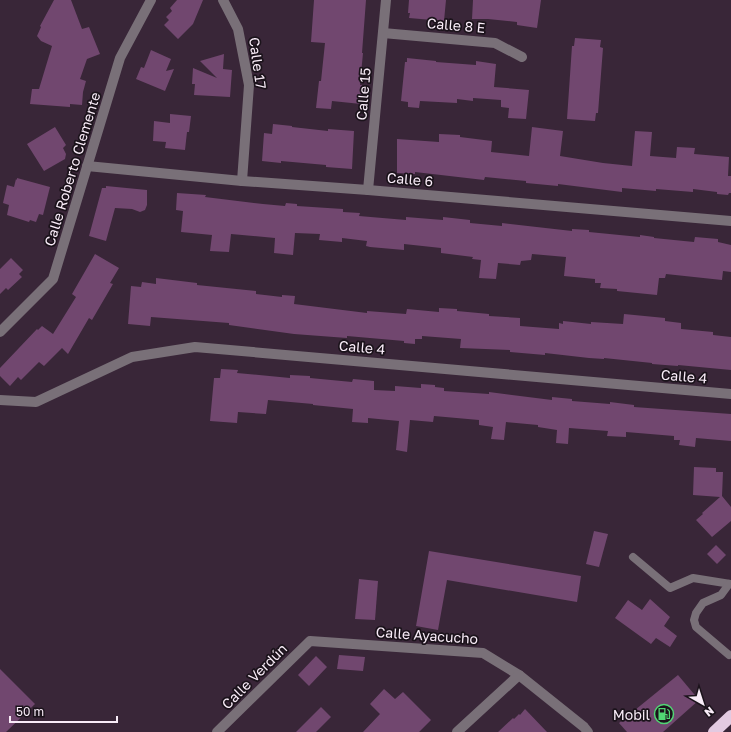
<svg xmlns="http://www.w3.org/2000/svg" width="731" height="732" font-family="'Golos Text',sans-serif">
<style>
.building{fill:#71476f}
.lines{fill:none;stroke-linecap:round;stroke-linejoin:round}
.lane{stroke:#797078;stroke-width:8}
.street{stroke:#797078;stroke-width:10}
.highway{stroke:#e3cae1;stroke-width:12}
.labels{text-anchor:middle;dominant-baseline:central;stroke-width:3.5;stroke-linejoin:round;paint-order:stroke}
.street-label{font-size:14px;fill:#f9ecf8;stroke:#1b131b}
.poi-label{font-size:14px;fill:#f9ecf8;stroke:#1b131b;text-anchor:end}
</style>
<rect width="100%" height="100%" fill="#392638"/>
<!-- building -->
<g class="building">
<polygon points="54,0 71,0 82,29 89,27 100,54 87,59 80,79 86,81 83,92 82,105 70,104 70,107 30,104 32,89 39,89 52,46 41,41 37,36 41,27 40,26"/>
<polygon points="177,0 203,0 193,24 178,39 164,25 169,20 166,17 172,11 170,8"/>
<polygon points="314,0 366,0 362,53 363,53 360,85 362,85 361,104 332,101 331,109 316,108 319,81 321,81 325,43 311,42"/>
<polygon points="409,0 446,0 444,21 409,18 410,13 408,13"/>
<polygon points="473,0 541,0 537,28 517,25 517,22 488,19 472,19"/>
<polygon points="575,38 601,40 600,47 603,48 598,113 596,113 595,121 567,119 572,46 574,46"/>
<polygon points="151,50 171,59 166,71 174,69 165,91 136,79 141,67 144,68"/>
<polygon points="224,54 223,69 232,70 230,97 194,95 195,84 192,84 193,68 217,78 200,61"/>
<polygon points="407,58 436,61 436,62 476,65 476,61 496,64 494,87 529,90 526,119 508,118 509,108 501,107 501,100 473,98 473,101 457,99 457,103 420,101 419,108 408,107 408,102 401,101 405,62 407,62"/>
<polygon points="170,114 191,116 189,132 187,132 185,150 165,148 166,142 153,141 154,121 170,123"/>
<polygon points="273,124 292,126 292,127 328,131 328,129 354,131 352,169 326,167 326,165 281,161 281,163 262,161 264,133 272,134"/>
<polygon points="55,127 66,145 63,148 66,154 65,159 44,171 27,144"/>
<polygon points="532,127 563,131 560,156 603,163 632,166 635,131 652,132 650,156 676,158 677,147 695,148 694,154 729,157 728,176 731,176 731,193 729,193 728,195 717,194 717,192 693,189 693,192 656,189 656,191 622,188 622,192 558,184 558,186 526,183 526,181 485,177 484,180 415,172 415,174 397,173 397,139 439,142 439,134 460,135 460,137 492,141 491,152 529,156"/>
<polygon points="17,178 50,187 43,215 39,214 36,222 30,220 29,222 7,215 9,205 3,203 7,185 14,187 16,179 17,180"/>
<polygon points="106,186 147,190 147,205 145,210 140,212 132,209 115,208 106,241 89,236 102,188 106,188"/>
<polygon points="177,193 206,195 205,197 263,204 285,206 286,203 297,204 297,206 343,209 343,212 360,213 359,216 406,220 406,217 443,220 443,217 470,220 470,223 502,226 502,223 572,231 572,229 589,230 589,232 640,237 640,235 654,237 654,238 694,242 695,237 718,239 718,242 731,245 731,272 723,271 722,280 666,274 665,278 659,278 657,295 617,291 617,289 600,288 601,283 595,283 595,279 564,276 566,257 532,254 531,260 521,261 520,265 498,263 496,279 479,278 481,260 472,259 473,257 441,253 441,248 404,244 404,250 370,247 366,246 367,241 342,238 342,242 319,240 320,234 295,233 293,255 274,253 275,238 231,234 229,252 210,251 212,235 181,232 183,211 176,210"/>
<polygon points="95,254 119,268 110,283 113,284 92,320 89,318 68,354 62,348 44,366 39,362 21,380 18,377 10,386 0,376 0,368 37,329 38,330 42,326 53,334 76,297 72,294"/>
<polygon points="11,258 23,270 19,274 22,277 8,290 6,288 0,294 0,269"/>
<polygon points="156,278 197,283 197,285 256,291 256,294 282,297 282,295 295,296 294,304 367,313 367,311 406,314 407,309 439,312 439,308 457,309 457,311 489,314 489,316 520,318 520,326 559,329 559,323 563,324 563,321 591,324 591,322 623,324 624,314 665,318 665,321 681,323 681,329 713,332 713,335 731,337 731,370 678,365 678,366 652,364 652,363 604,358 604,359 589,358 545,353 545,355 510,352 510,350 460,348 461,339 422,336 422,339 415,339 415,344 404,343 404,341 347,336 347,338 294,334 229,325 229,323 151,317 150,326 128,324 131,286 141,287 142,282 156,284"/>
<polygon points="221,369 238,370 237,373 290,378 290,375 310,376 310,378 352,382 353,379 374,381 374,390 395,391 395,386 421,388 421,384 435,385 435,387 444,388 444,391 489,394 489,392 552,400 552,397 572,399 572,401 610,404 610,402 634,405 634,407 731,414 731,441 696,438 695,447 679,445 680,440 674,440 674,436 626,432 626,437 607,436 608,431 569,428 568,444 556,443 557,430 538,427 538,425 506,422 504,440 491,439 493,427 479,425 479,420 434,416 433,422 410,420 407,452 396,450 399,421 368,418 368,423 352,422 353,409 313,405 313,404 268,400 266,414 238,412 237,423 210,421 214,378 220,378"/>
<polygon points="694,467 716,468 716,472 723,472 722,496 731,507 731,521 712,537 696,520 703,514 702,513 720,497 693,495"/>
<polygon points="594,531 608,534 599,567 586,564"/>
<polygon points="716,545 726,555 717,564 707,554"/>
<polygon points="429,551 581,576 577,602 447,580 438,630 416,626"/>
<polygon points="359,579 378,581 375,620 355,619"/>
<polygon points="650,599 670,617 664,626 677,636 670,647 656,638 651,644 615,618 628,600 642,610"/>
<polygon points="339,655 365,657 363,671 337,669"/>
<polygon points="316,656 327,667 309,686 298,675"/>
<polygon points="0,669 35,704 6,732 0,732"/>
<polygon points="678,675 699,700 663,732 627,732 619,723"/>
<polygon points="384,689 395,699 403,692 431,720 419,732 363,732 380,714 370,704"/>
<polygon points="321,707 331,717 316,732 296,732"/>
<polygon points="525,709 547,732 498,732 513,718 514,719 519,714 520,715"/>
</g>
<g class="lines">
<!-- lane -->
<g class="lane">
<polyline points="633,557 670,588 693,578 731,584"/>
<polyline points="729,584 721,595 703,603 696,613 694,620 696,627 729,655"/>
</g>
<!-- street -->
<g class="street">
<polyline points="223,0 238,29 249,85 242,181"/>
<polyline points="383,33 495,43 522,57"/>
<polyline points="87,166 242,181 368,190 731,221"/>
<polyline points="368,190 386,0"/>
<polyline points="0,332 53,279 120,58 151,0"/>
<polyline points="0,400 36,402 132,357 195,347 731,394"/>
<polyline points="217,732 310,641 483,653 519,675 584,727 588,732"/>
<polyline points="457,732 519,675"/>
</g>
<!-- highway -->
<polyline class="highway" points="714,732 731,716"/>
</g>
<!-- icons -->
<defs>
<g id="fuel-ring" transform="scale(1)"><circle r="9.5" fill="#1b131b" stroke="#51d674" stroke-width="1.5"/><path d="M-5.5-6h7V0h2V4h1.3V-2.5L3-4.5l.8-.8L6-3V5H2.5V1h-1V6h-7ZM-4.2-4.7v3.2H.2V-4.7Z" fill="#51d674"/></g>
</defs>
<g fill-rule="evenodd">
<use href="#fuel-ring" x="664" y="714"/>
</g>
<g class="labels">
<!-- street labels -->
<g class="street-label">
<text transform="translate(456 25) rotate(5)">Calle 8 E</text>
<text transform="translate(258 63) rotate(82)">Calle 17</text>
<text transform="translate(363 94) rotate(-85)">Calle 15</text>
<text transform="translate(72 169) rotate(-73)">Calle Roberto Clemente</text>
<text transform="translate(410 179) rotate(5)">Calle 6</text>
<text transform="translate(362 347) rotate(5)">Calle 4</text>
<text transform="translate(684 376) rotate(5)">Calle 4</text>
<text transform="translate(427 635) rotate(4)">Calle Ayacucho</text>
<text transform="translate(254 676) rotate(-45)">Calle Verdún</text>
</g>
<!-- poi labels -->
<g class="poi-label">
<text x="650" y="714">Mobil</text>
</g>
</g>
<!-- north arrow -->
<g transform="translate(703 704) rotate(141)" stroke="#1b131b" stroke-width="3" paint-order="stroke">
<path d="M0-3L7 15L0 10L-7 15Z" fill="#f9ecf8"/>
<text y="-6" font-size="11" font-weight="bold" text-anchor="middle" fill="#f9ecf8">N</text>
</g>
<!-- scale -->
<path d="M10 716v6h107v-6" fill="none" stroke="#f9ecf8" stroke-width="2"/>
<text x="16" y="716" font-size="12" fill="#f9ecf8" stroke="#1b131b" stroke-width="3" paint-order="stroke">50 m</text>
</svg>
